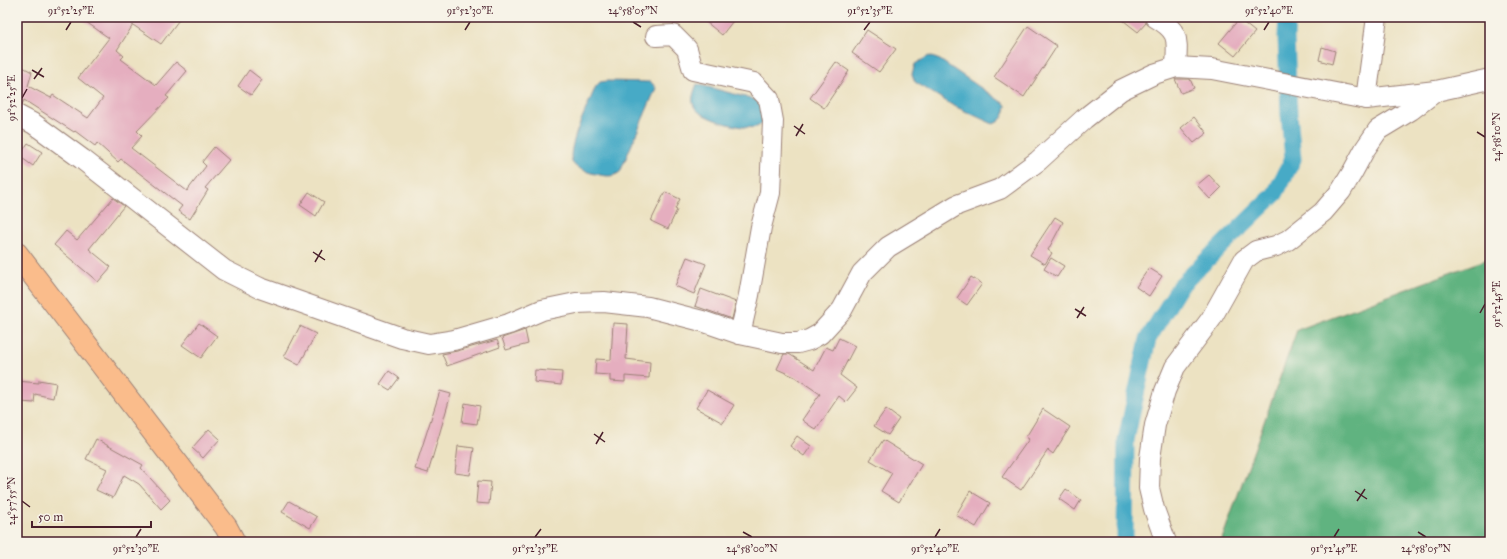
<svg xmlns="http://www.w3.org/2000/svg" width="1507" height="559" font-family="'IM FELL Great Primer',serif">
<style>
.forest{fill:#61b380;stroke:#566956}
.water{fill:#46aac6;stroke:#486478}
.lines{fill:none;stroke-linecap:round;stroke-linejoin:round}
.canal{stroke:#46aac6;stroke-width:17}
.building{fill:#e5aebf}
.minor-casing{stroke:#9b8076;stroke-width:22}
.highway-casing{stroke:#9b8076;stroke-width:24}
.minor{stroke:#fff;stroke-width:20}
.highway{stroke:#fabc8b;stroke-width:22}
.ticks{fill:none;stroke:#4a1f2b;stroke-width:1.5}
.neatline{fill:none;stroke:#4a1f2b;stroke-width:1.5}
.ticks-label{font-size:10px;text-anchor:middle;fill:#4a1f2b}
</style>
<rect width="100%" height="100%" fill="#f7f3e8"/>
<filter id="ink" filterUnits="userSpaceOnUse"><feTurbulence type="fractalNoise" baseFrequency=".025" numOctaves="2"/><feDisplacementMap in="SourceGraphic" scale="8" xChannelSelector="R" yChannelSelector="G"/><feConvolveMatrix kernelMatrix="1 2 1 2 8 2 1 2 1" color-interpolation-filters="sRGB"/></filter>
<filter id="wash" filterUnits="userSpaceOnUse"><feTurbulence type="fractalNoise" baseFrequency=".012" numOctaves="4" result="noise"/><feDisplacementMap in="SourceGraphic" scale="16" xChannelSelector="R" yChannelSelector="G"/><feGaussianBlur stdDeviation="0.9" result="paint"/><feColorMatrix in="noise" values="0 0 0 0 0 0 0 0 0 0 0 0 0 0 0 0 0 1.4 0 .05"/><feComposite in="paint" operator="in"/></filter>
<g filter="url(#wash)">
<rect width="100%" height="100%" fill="#ece2c2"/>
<!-- forest -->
<polygon class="forest" points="1490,258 1490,542 1221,542 1297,330"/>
<!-- water -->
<g class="water">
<path d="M929 56 940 60 1006 105C1005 115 1002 121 993 124L952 105 915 82 912 74 915 64Z"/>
<path d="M607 81 651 82 656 88 620 172C611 179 602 175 591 173 585 171 575 168 572 162 566 148 590 101 596 86L600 82Z"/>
<path d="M697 84 756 100 765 112 764 122C761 124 758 127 756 127 743 130 702 119 695 108 690 100 694 92 697 84Z"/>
</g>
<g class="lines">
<!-- canal -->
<polyline class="canal" points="1125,542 1126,440 1148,339 1180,286 1275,194 1293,159 1289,114 1286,37 1287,17"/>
</g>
<g id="blocks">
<!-- building -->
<g class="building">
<polygon points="79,17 181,17 161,44 133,25 117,50 124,56 121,59 156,85 176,62 187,71 166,96 169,98 137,131 142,136 131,148 187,191 206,166 202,162 214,147 229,160 205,188 208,190 190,219 178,211 182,206 121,159 118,162 97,143 95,146 75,131 74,132 24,100 22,105 17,104 17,64 32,72 28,86 51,98 53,95 88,118 103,98 78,78 109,38"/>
<polygon points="700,17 736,17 722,35"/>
<polygon points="1119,17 1144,17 1146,23 1138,32"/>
<polygon points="1239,19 1255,32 1235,56 1219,43"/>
<polygon points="1028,26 1057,46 1024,97 994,77"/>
<polygon points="867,30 896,49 879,72 852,53"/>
<polygon points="1322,47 1335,51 1332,64 1319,60"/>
<polygon points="836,62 849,71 824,108 810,98"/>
<polygon points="249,70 262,80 251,95 238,86"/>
<polygon points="1175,79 1190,79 1194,88 1181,93"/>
<polygon points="1194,117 1207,133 1194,143 1181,128"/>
<polygon points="28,143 42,152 33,166 19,156"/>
<polygon points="1209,175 1221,188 1210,199 1197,185"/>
<polygon points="309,192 324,202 316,216 300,205"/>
<polygon points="665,192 680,199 675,209 677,210 668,229 651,221"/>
<polygon points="113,198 124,206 89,249 111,267 98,282 54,245 66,231 77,240"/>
<polygon points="1055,217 1063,222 1048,250 1052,253 1045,264 1030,255"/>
<polygon points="687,257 706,264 694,294 675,286"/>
<polygon points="1051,258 1064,266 1057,277 1044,269"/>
<polygon points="1149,268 1162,276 1149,296 1136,287"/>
<polygon points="971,277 982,284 967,305 957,298"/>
<polygon points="701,289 736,302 732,319 695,306"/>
<polygon points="199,323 217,336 201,358 182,345"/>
<polygon points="613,323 628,324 626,359 650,362 649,378 625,376 625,382 610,381 610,375 595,374 596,359 611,360"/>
<polygon points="300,326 316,334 299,365 284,357"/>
<polygon points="525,330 528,344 506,350 502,338"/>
<polygon points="839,338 855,346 840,375 857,388 846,402 839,396 816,430 802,420 820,394 795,377 777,369 784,354 789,354 814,370 826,347 833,350"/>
<polygon points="497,340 500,347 447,366 442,354 457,351"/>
<polygon points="535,370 562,372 561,385 534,382"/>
<polygon points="389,371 399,378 390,390 380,384"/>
<polygon points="39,380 56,383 53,398 35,394 34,403 21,402 22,392 17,391 17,381 39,383"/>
<polygon points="707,390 734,405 723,423 696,408"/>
<polygon points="440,391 451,394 428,473 415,469"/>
<polygon points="465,403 480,406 477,424 462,422"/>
<polygon points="886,409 899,419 888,435 874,426"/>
<polygon points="1043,409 1070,427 1053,454 1048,450 1021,490 1002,477 1029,439 1026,437"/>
<polygon points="209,429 220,439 203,458 192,448"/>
<polygon points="797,436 811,446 804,456 790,446"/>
<polygon points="96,439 143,465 141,468 170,500 161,509 139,484 124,475 113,498 96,490 107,469 86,459"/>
<polygon points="883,440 922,464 899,502 881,491 892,473 870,460"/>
<polygon points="458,446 474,448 470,475 455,473"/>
<polygon points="478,481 491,482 489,504 476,503"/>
<polygon points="1066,489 1081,500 1075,510 1059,499"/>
<polygon points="970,491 990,503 976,527 956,515"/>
<polygon points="289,501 317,517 310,528 282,512"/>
</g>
</g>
</g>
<g filter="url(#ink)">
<use href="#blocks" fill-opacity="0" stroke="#9b8076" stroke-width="1"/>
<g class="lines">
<!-- minor casing -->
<g class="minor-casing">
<g id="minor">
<path d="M1155 17C1181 32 1177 40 1176 67"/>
<polyline points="656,36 673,35 687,49 693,70 754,83 769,99 773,121 770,193 761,227 749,295 740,334"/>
<polyline points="1366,99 1377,17"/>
<polyline points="17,115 34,124 82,159 224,270 260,288 402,338 429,344 454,340 509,324 542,310 576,303 604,302 648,307 702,321 740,334 782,343 798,343 809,340 820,334 842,310 862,273 888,247 957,205 1000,189 1038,161 1084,119 1121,90 1154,74 1176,67 1212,69 1366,99 1436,91 1490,79"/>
<polyline points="1166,542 1154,509 1149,488 1150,458 1155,425 1165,391 1175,367 1211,319 1244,260 1256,251 1276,246 1288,240 1323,212 1341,191 1352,173 1365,149 1378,130 1411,110 1436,91"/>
</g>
</g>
<!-- highway casing -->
<g class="highway-casing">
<polyline id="highway" points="17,254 226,527 234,542"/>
</g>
<!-- minor -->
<use href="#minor" class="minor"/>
<!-- highway -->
<use href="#highway" class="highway"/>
</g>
</g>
<!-- ticks -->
<path class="ticks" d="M633 22 641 27M66 30 71 22M465 30 470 22M864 30 870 22M1264 30 1269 22M32 70 44 77M34 79 42 68M22 98 27 89M794 126 805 134M1477 132 1485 137M796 136 803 124M313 252 325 260M315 262 322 250M1075 309 1086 316M1480 313 1485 304M1077 318 1084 307M594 434 605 442M596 444 603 432M1355 491 1367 499M22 501 30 507M1357 501 1365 489M743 532 752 537M1418 532 1426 537M136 537 141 529M535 537 541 529M935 537 940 529M1334 537 1339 529"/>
<!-- margin -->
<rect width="1507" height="559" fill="none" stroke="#f7f3e8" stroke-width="44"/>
<!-- scale -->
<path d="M32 521v6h119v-6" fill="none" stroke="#4a1f2b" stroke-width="2"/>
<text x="38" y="521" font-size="12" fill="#4a1f2b" stroke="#f7f3e8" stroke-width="3" paint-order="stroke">50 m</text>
<rect x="22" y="22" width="1463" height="515" class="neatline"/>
<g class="ticks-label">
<text x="71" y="14">91°52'25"E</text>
<text x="470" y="14">91°52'30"E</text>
<text x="633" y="14">24°58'05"N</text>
<text x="870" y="14">91°52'35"E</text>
<text x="1269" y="14">91°52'40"E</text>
<text transform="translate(11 98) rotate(-90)" y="4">91°52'25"E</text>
<text transform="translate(1496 137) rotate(-90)" y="4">24°58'10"N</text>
<text transform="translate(1496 304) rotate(-90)" y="4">91°52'45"E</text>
<text transform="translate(11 501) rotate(-90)" y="4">24°57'55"N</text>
<text x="136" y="552">91°52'30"E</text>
<text x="535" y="552">91°52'35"E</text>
<text x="752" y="552">24°58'00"N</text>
<text x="935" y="552">91°52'40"E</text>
<text x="1334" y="552">91°52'45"E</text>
<text x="1426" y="552">24°58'05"N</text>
</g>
</svg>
